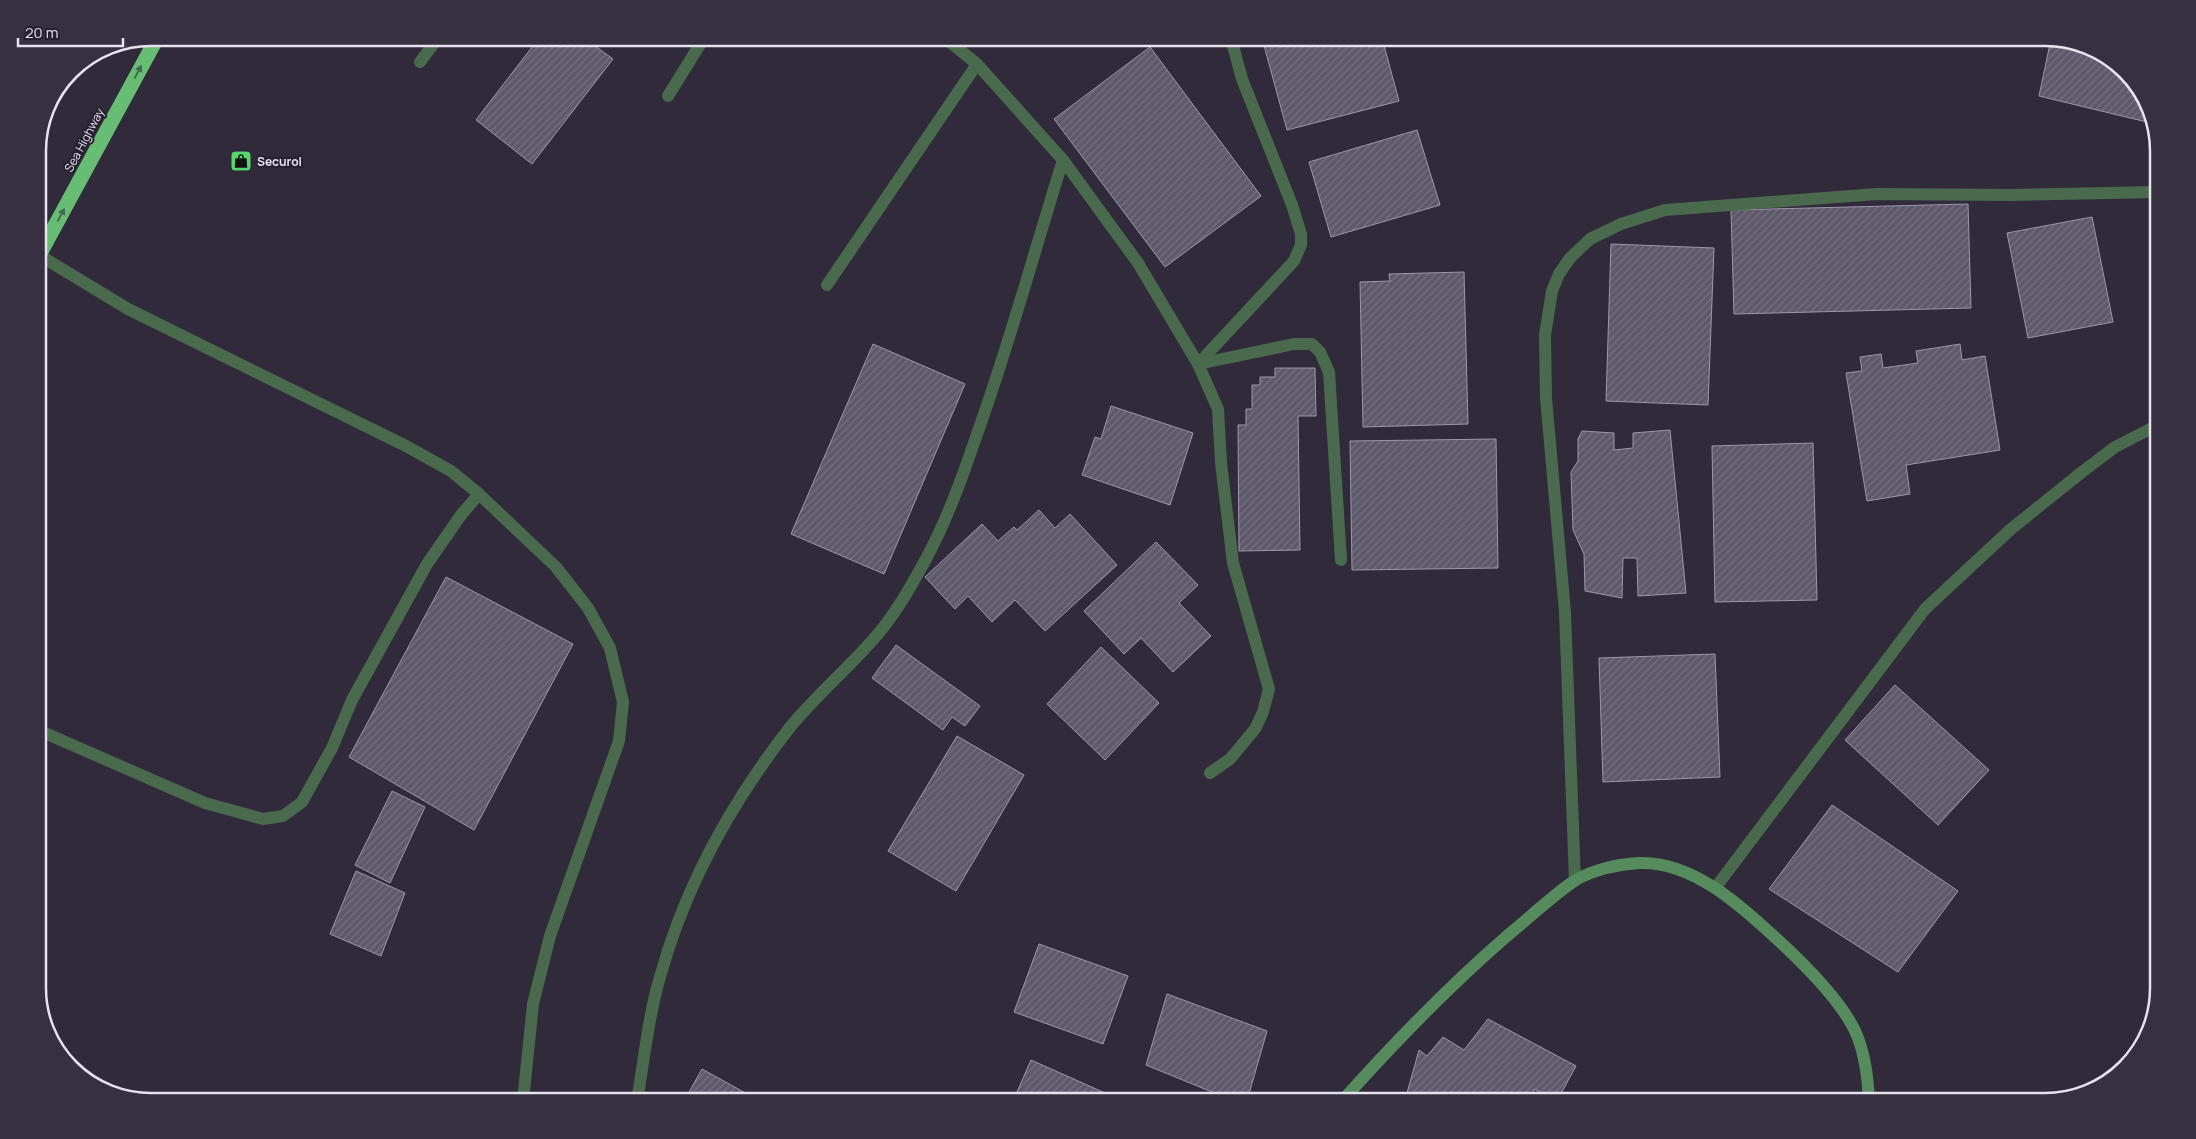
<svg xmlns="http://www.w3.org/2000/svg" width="2196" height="1139" font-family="Manrope,sans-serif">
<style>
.building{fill:url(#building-hatch);stroke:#9e97ac}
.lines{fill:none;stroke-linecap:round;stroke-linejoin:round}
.lane{stroke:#496a4d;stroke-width:12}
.street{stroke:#496a4d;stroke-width:12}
.secondary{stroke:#568c5d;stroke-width:12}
.highway{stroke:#67bd74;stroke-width:15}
.oneway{fill:#44674f}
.labels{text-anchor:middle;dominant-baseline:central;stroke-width:4;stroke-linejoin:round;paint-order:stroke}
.street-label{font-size:12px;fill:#e7e3ee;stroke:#272031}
.poi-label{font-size:12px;font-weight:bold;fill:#e7e3ee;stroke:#272031;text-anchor:start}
.rim{fill:none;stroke:#e7e3ee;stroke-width:2.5}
</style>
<defs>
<pattern id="building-hatch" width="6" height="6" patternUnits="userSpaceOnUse" patternTransform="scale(1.25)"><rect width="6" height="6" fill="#5e586b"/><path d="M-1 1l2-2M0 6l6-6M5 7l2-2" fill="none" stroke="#757080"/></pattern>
</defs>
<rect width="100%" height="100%" fill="#302a3b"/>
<!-- building -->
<g class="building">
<polygon points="339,38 358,38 351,47"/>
<polygon points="539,38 584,38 613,59 532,164 476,120"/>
<polygon points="1262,38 1382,38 1399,101 1287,130"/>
<polygon points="2051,39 2096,49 2140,88 2151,123 2039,96"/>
<polygon points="1150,47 1261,196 1165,267 1054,119"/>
<polygon points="1417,130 1440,205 1331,237 1309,162"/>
<polygon points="1968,204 1971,308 1734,314 1731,210"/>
<polygon points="2092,217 2113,322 2028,338 2007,233"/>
<polygon points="1611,244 1714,248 1708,405 1606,401"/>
<polygon points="1464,272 1468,424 1363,427 1360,282 1390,281 1389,274"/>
<polygon points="873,344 965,384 884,574 791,534"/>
<polygon points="1960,344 1962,360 1985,356 2000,450 1906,465 1910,494 1867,501 1846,373 1862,371 1860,357 1881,354 1883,368 1918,363 1916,351"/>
<polygon points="1275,368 1315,368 1316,416 1298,416 1300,550 1239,551 1238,425 1246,425 1246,409 1252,409 1252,385 1260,385 1260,377 1275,377"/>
<polygon points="1111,406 1193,433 1170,505 1082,475 1095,437 1101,439"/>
<polygon points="1670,430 1686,593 1638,596 1637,558 1623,558 1622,598 1585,591 1584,554 1573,530 1571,472 1578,461 1578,439 1582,431 1614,433 1614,450 1633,448 1633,433"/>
<polygon points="1496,439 1498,568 1352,570 1350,441"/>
<polygon points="1813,443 1817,600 1715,602 1712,446"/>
<polygon points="1039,510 1055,528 1070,514 1117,565 1045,631 1015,600 992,622 968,596 955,609 925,577 982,524 998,541 1014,527 1017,530"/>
<polygon points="1156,542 1198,585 1179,603 1211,636 1173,672 1141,638 1124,654 1084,611"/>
<polygon points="446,577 573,644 474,830 349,757"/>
<polygon points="896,645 980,706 965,726 952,717 943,730 872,678"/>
<polygon points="1101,647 1159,703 1105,760 1047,704"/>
<polygon points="1715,654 1720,777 1603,782 1599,658"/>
<polygon points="1895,685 1989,770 1938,825 1845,740"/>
<polygon points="957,736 1024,775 956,891 888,851"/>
<polygon points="392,791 425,807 390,883 355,865"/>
<polygon points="1832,805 1958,891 1898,972 1769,889"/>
<polygon points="356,871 405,893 381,956 330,934"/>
<polygon points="1039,944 1128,976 1103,1044 1014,1012"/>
<polygon points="1167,994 1267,1031 1247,1101 1234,1101 1146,1065"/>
<polygon points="1488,1019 1576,1066 1557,1101 1534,1089 1533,1101 1419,1101 1418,1093 1407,1093 1419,1050 1427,1056 1443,1037 1464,1050"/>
<polygon points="1031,1060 1123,1101 1013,1101"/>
<polygon points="702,1069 760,1101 684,1101"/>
</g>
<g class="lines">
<!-- lane -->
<g class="lane">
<polyline points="420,62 438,38"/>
<polyline points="668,96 704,38"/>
<polyline points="39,255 128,309 406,446 451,471 479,494 556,567 588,608 610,648 623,702 619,741 550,936 533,1004 523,1101"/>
<polyline points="827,285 977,64"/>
<polyline points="38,730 205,803 263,819 283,816 302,802 332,748 352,700 427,564 461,515 479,494"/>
</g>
<!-- street -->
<g class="street">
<polyline points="1063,160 1138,263 1198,364 1218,409 1221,463 1233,563 1269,689 1263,712 1255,729 1230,759 1210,773"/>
<polyline points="1198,364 1294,261 1301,245 1301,234 1292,205 1242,79 1231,38"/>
<polyline points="1198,364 1294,344 1312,344 1320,352 1329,372 1341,560"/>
<polyline points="1575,881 1565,612 1546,398 1545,335 1552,291 1559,274 1570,258 1590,239 1621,224 1665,210 1877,194 2011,195 2158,192"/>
<polyline points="1716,887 1925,609 2011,529 2082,472 2115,447 2158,425"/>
<path d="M637 1101C644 1061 648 1017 660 977 685 886 733 800 791 726 816 696 845 671 871 642 894 617 910 588 926 559 947 520 962 478 976 437 1009 346 1034 252 1063 160L977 64 945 38"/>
</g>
<!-- secondary -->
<path class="secondary" d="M1342 1101C1394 1043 1448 987 1507 936 1529 918 1551 897 1574 881 1592 870 1618 864 1639 863 1693 861 1741 906 1778 940 1804 964 1846 1005 1858 1038 1866 1059 1868 1080 1869 1101"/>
<!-- highway -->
<polyline class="highway" points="38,257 157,38"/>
</g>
<!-- one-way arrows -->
<defs><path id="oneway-solid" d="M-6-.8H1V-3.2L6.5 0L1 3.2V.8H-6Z" transform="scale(1.25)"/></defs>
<g class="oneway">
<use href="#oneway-solid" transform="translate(138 72) rotate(-62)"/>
<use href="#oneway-solid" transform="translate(61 215) rotate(-62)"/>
</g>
<!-- icons -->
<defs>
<g id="shop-square" transform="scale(1.125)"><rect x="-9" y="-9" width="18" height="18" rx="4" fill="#58d56f" stroke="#272031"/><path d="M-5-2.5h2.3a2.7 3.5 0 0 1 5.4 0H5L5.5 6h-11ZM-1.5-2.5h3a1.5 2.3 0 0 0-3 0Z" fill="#111"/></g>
</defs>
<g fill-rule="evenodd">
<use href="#shop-square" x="241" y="161"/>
</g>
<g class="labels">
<!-- street labels -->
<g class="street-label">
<text transform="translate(84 140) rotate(-62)">Sea Highway</text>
</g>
<!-- poi labels -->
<g class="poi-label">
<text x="257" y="161">Securol</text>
</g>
</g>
<!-- crop -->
<path d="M0 0H2196V1139H0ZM151 46H2045A105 105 0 0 1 2150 151V988A105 105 0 0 1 2045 1093H151A105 105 0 0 1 46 988V151A105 105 0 0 1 151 46Z" fill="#363040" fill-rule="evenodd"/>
<path class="rim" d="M151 46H2045A105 105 0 0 1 2150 151V988A105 105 0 0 1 2045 1093H151A105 105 0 0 1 46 988V151A105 105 0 0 1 151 46Z"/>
<!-- scale -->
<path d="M18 38v8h105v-8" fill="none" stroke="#e7e3ee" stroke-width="2.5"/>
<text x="25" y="38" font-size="15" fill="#e7e3ee" stroke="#272031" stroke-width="4" paint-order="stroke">20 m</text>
</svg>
